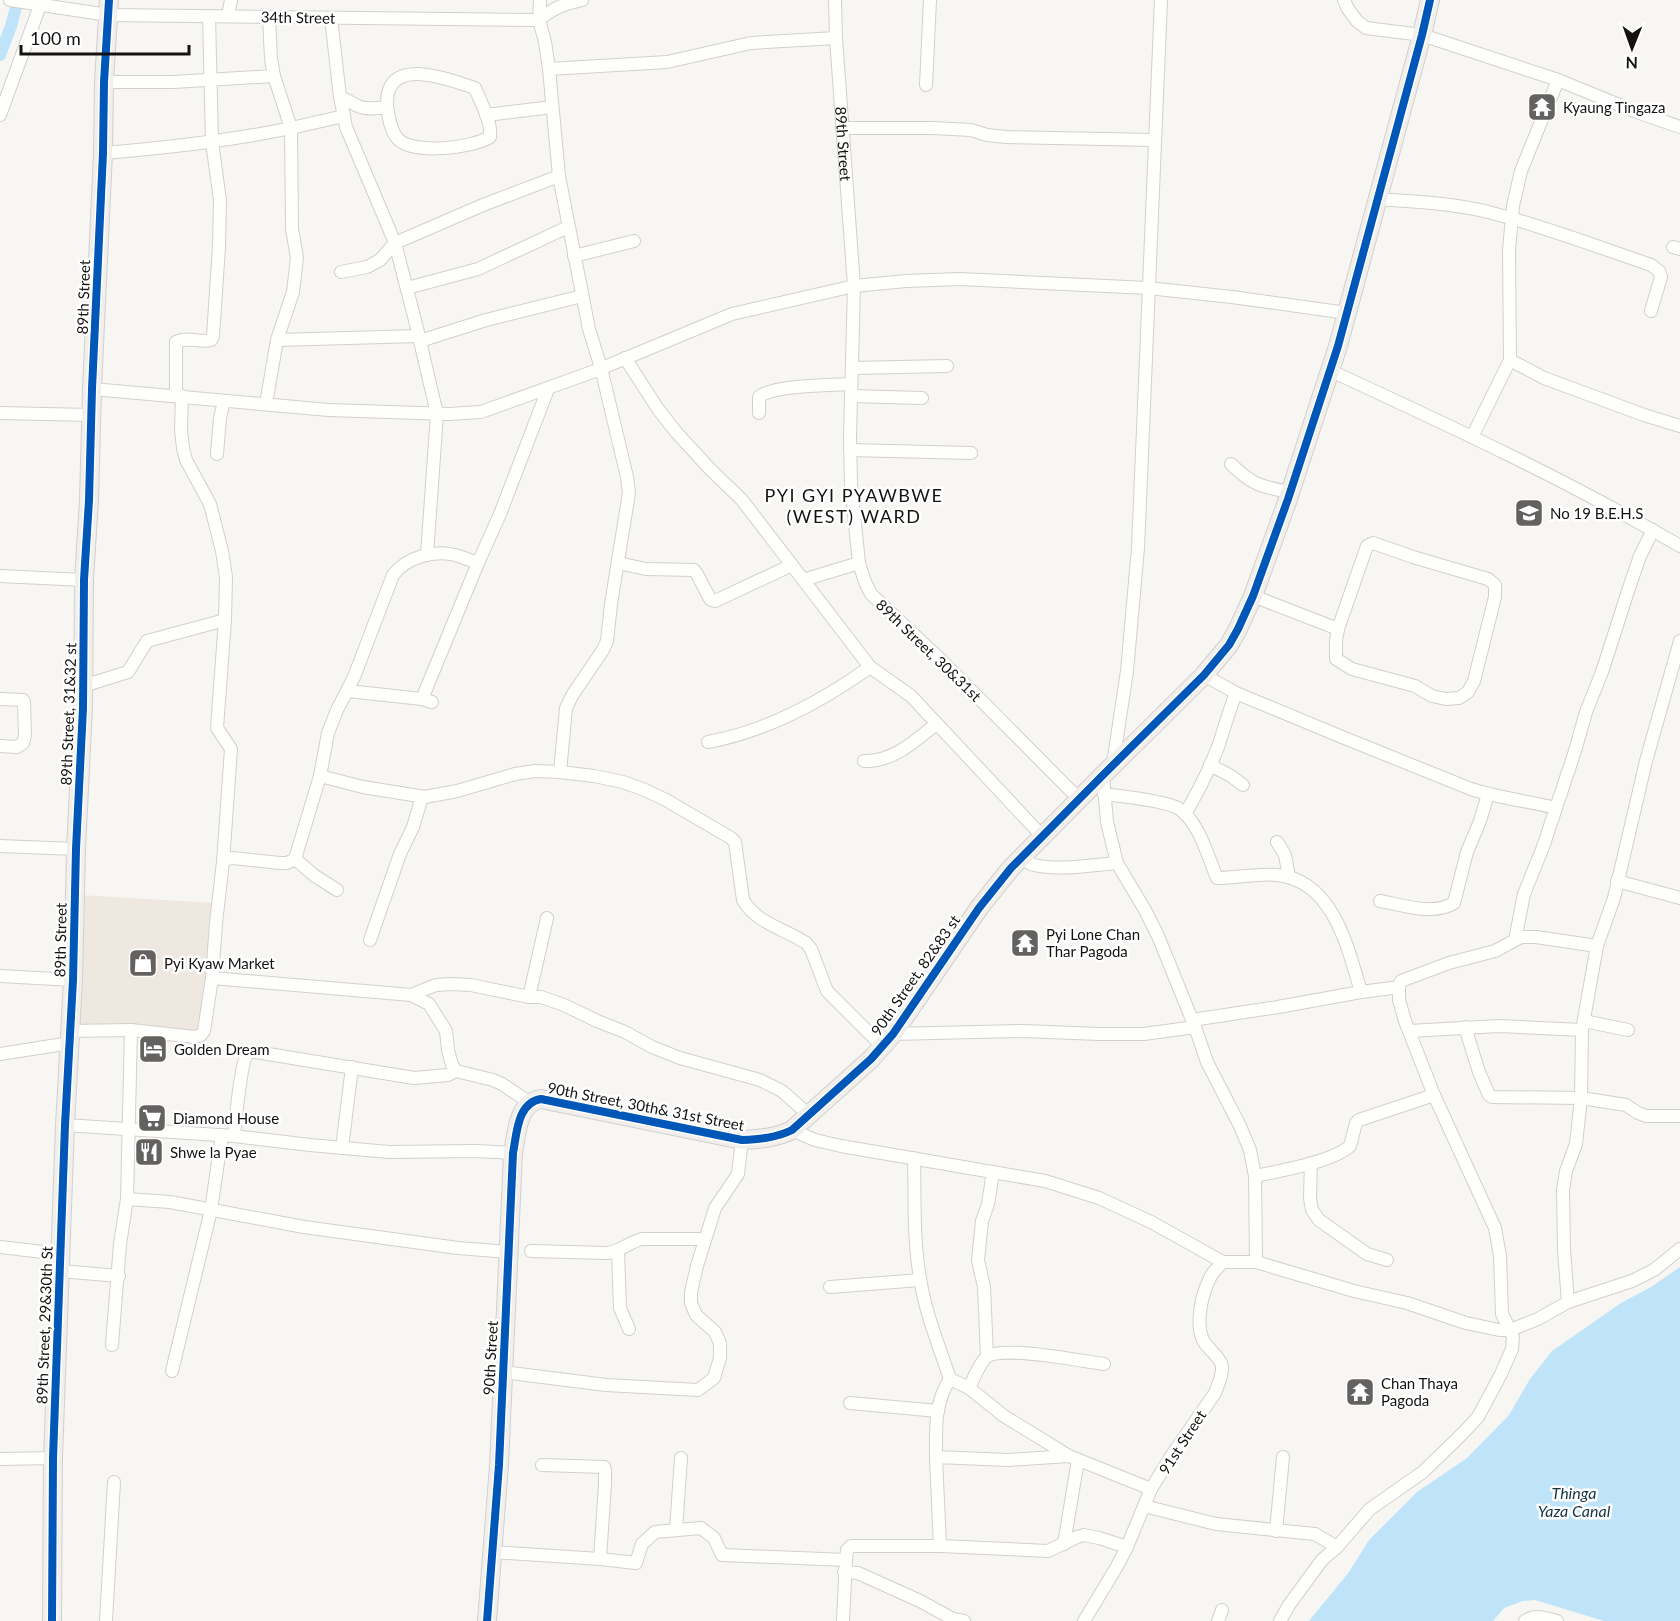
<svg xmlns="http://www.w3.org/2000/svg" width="1680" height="1621" font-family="Lato,sans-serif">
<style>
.built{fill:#eee8e1}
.water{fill:#bfe4f9}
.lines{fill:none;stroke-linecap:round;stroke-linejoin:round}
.canal{stroke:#bfe4f9;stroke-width:12}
.street-casing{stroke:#d2d0ce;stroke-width:14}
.secondary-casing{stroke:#d2d0ce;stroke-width:20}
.street{stroke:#fefefd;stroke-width:12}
.secondary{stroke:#f1efeb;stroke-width:18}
.cycleway-casing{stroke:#fff;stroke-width:11}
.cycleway{stroke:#0057b8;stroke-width:8}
.labels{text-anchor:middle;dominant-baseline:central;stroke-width:5;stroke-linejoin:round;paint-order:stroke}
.street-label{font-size:15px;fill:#151312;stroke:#fff}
.poi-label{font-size:15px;fill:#151312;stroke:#fff;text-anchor:start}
.water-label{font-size:16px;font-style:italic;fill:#153444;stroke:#fff}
.quarter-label{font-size:18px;letter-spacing:1.5px;fill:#151312;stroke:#fff}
</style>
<rect width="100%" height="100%" fill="#f8f6f3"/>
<!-- built -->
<polygon class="built" points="81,895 214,903 202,1032 76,1024"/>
<!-- water -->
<polygon class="water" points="1680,1267 1680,1621 1604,1621 1535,1600 1523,1601 1504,1608 1493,1621 1309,1621 1349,1572 1369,1540 1417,1492 1467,1458 1509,1415 1530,1379 1552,1351 1621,1303 1651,1287"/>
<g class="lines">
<!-- canal -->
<polyline class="canal" points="0,55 11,26 18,0"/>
<!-- street casing -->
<g class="street-casing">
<g id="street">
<path d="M10 0 108 15 539 20C552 8 565 4 582 0"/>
<polyline points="540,0 539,20 545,42 549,69 559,176 589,329 601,368 627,477 629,493 611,604 607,641 603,650 573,694 566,708 560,772"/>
<path id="s1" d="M835 0 836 38 854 286 850 436 851 484 859 563 865 582 871 594 939 658 1079 799"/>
<polyline points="1344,0 1348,9 1357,21 1366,28 1422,35 1558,80 1634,111 1680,127"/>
<polyline points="228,16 231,0"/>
<polyline points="331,18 340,97 346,127 395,243 417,328 437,414 427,555"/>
<polyline points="549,69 667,62 751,43 836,38"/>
<polyline points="104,82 173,82 274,76 271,59 269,17"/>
<polyline points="926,85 930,0"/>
<path d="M340 97C346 99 351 103 358 106 366 110 377 108 387 107 387 103 387 97 388 93 397 58 453 81 475 88 481 103 492 122 490 137 473 148 413 155 398 139 390 131 389 117 387 107"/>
<polyline points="0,115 42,0"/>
<polyline points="486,115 552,107"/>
<polyline points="842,128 933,128 971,130 987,135 1006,137 1154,140"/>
<path d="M103 153C166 148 229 141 291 128L274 76"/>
<path d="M1377 199C1415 202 1455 203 1492 213 1546 227 1598 247 1651 265L1659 271 1661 277 1651 311"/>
<polyline points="1673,247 1680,249"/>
<polyline points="574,256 634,241"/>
<polyline points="341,272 367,267 380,260 395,243 483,205 559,176"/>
<polyline points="407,288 478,269 568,227"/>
<polyline points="277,340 419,336 420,341 486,320 582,296"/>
<polyline points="625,358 658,409 676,432 709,468 742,500 870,667 911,696 1042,836"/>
<polyline points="1510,360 1544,378 1644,415 1680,426"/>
<polyline points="852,368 947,366"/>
<path d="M1329 370C1448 425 1567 480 1680 546"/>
<polyline points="92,389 329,410 449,414 481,412 595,371 732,314 854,286 906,281 960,279 1148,288 1232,297 1347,313"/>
<path d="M176 396V342C187 336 199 343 211 340L213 336 219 247 220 200 212 142 209 16"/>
<polyline points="182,396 181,430 183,448 186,460 210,504 222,551 226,577 225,620 217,728 231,749 223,862"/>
<polyline points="851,396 922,398"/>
<polyline points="266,404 277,340 293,292 297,258 292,229 291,128 344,116"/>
<polyline points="0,413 91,415"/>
<path d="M759 413V397C771 385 832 385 851 384"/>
<polyline points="1472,437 1510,360 1509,250 1513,206 1521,171 1558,80"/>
<polyline points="850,450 971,453"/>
<polyline points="217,454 220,418 224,401"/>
<path d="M1231 464C1252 485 1262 487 1290 492"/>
<polygon points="1373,543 1413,557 1488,579 1495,585 1495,597 1474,681 1468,692 1459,698 1446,699 1432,696 1415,686 1352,669 1336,659 1336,641 1338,629 1367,546"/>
<polyline points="618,563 646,569 694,570 697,574 709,597 711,600 715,601 792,565"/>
<polyline points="0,576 84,580"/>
<polyline points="803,580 859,563"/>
<polyline points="1253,596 1338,629"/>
<path d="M1204 675 1236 693 1342 737 1471 789C1499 798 1528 801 1556 808"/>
<polyline points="83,686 128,672 147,641 225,620"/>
<polyline points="348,691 422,699 432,702"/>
<polyline points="0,699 23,700 24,702 25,735 23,743 17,747 0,746"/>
<polyline points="422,699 478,563"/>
<path d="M708 742C768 731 821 702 870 667"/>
<path d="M864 761C893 762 915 741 936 724"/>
<polyline points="1113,764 1127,671 1138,548 1161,0"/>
<polyline points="1210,765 1231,776 1243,785"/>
<polyline points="1103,775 1107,822 1117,863 1145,910 1158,936 1195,1027 1207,1062 1240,1126 1250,1150 1255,1176 1256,1262"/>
<path d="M320 776 363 787 425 797 457 791 515 774 535 771 560 772 594 776 623 782 645 790 666 800 731 838 735 842 743 900C756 923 785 929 806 943L811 949 827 991 882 1046"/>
<path d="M1104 794C1120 796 1166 801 1178 808 1199 821 1208 857 1217 878 1237 878 1259 873 1277 875 1333 880 1348 948 1361 992"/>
<path d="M1185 814C1198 792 1209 770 1218 747 1224 729 1229 711 1236 693"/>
<polyline points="1277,842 1285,855 1289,877"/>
<polyline points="0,846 76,849"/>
<path d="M1021 857C1025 860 1029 864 1034 865 1059 871 1092 865 1117 863"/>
<polyline points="295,859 315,876 337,890"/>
<polyline points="1617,881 1680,898"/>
<path d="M1380 901C1403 905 1433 916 1454 903L1467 852 1480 821 1488 794"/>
<polyline points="370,940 400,854 413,827 422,797"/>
<polyline points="1515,940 1524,894 1543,847 1575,751 1586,712 1602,672 1629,588 1640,556 1653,530"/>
<polyline points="0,976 73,980"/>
<path d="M212 978 216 923 223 862 227 859 233 858 280 863H287L295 859 320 776 328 733 337 710 354 677 393 575C407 557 433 550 455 555 462 557 470 560 478 563L500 514 548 389"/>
<polyline points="411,995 436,985 451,984 471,985 529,997 541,997 564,1005 597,1021 625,1032 652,1047 680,1058 760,1080 782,1091 809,1115"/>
<polyline points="529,997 547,918"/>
<polyline points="1192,1020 1278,1007 1361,992 1399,987"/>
<polyline points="1584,1021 1628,1030"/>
<polyline points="1465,1027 1479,1072 1489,1095 1492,1097 1581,1098 1626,1105 1638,1113 1646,1116 1680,1116"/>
<polyline points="131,1030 127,1199 170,1202 304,1227 458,1248 509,1252"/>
<polyline points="69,1031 131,1030 195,1037 201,1035 204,1031 212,978 411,995 429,1004 446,1031 448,1050 452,1065 456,1071 493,1080 502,1084 530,1103"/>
<polyline points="1409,1031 1499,1026 1582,1030"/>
<polyline points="893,1034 1023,1031 1099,1034 1144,1034 1195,1027"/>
<polyline points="0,1054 70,1043"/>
<polyline points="65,1125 234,1136 310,1145 389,1152 475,1151 513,1153"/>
<polyline points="792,1130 815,1140 841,1146 1045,1181 1099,1198 1151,1222 1223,1262 1256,1262 1354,1291 1407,1303 1466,1323 1499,1330 1510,1330 1502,1314 1500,1256 1495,1228 1434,1095 1405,1021 1399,1000 1399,987 1401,981 1449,963 1495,951 1521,937 1536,937 1597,946"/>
<path d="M234 1136C235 1124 241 1062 247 1055 249 1052 253 1052 256 1052L414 1078 448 1075 456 1071"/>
<polyline points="342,1148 352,1067"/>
<path d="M914 1158C915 1198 913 1238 920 1278 925 1312 939 1346 950 1379L969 1388 1004 1416 1069 1456 1151 1489"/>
<polyline points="1311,1163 1310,1198 1312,1210 1319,1220 1367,1254 1387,1260"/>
<path d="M1255 1176C1280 1171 1332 1162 1350 1146L1356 1123 1359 1120 1434 1095"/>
<polyline points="0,1247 60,1254"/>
<path d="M531 1251 607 1253C620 1252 629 1242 642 1239H705"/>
<polyline points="618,1251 620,1308 629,1329"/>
<polyline points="60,1271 119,1276"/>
<polyline points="830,1287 920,1280"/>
<polyline points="1568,1302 1564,1250 1563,1190 1566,1171 1576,1144 1581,1098 1582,1030 1597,946 1614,898 1646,761 1680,641"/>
<polyline points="112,1345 120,1244 127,1199"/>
<polyline points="987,1356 984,1287 978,1260 982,1221 988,1204 993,1172"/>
<polyline points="172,1371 211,1210 222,1135"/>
<polyline points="503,1372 606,1385 698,1390 714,1378 720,1358 720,1343 715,1332 696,1315 691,1303 691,1292 697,1266 715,1208 738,1174 742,1140"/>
<path d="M969 1388C973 1380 981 1360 988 1356 1006 1346 1081 1361 1104 1364"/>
<polyline points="850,1403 938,1411"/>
<path d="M936 1457C936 1430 934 1403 950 1379"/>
<polyline points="0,1459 53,1458"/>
<polyline points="542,1465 604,1467 605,1470 605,1484 600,1559"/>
<polyline points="1144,1506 1216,1524 1315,1534 1337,1547"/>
<polyline points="676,1530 681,1458"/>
<polyline points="1276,1531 1283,1457"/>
<polyline points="1064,1544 1078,1460"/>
<polyline points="940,1546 936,1457 1008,1460 1069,1456"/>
<polyline points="492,1552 600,1559 636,1563 642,1544 655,1532 701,1528 714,1538 722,1555 846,1560"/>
<polyline points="844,1572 858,1573 920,1601 953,1619 964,1621"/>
<polyline points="106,1621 114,1482"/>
<polyline points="843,1621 846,1560 847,1550 851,1546 940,1546 1048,1551 1077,1537 1084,1535 1099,1538 1127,1547"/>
<path d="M1084 1621 1116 1568 1127 1547 1151 1489 1172 1455 1215 1393C1218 1385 1223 1375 1222 1366 1220 1356 1207 1349 1203 1340 1195 1322 1202 1293 1211 1276 1214 1271 1219 1266 1223 1262"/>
<polyline points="1218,1621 1222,1610"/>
<polyline points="1280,1621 1289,1605 1322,1560 1337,1547 1370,1509 1423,1472 1462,1434 1478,1417 1501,1374 1512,1349 1513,1337 1510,1330 1538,1319 1568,1302 1632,1281 1654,1270 1680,1249"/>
<path d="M1525 1621C1535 1614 1546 1618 1557 1621"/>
</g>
</g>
<!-- secondary casing -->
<g class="secondary-casing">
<g id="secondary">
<polyline points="52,1621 53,1458 65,1125 73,980 76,849 83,708 84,580 89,500 92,389 103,153 104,82 109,0"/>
<path d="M487 1621 499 1465 513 1153C517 1133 517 1103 541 1099L742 1140C760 1139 776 1138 792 1130L871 1059 893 1034 979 908 1011 868 1103 775 1204 675 1229 645 1238 629 1253 596 1288 499 1338 346 1422 35 1430 0"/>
</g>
</g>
<!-- street -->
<use href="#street" class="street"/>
<!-- secondary -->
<use href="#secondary" class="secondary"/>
<!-- cycleway casing -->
<g class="cycleway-casing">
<g id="cycleway">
<polyline points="52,1621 53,1458 65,1125 73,980 76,849 83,708 84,580 89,500 92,389 103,153 104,82 109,0"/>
<path d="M487 1621 499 1465 513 1153C517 1133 517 1103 541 1099L742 1140C760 1139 776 1138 792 1130L871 1059 893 1034 979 908 1011 868 1103 775 1204 675 1229 645 1238 629 1253 596 1288 499 1338 346 1422 35 1430 0"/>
</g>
</g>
<!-- cycleway -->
<use href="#cycleway" class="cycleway"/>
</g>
<!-- icons -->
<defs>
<g id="temple-square" transform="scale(1.5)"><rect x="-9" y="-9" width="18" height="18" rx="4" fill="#646261" stroke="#fff"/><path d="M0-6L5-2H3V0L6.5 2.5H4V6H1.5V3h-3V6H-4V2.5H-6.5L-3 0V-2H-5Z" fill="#fff"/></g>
<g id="school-square" transform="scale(1.5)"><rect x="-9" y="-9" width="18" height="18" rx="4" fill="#646261" stroke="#fff"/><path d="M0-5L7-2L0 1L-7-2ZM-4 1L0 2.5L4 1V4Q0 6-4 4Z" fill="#fff"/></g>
<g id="shop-square" transform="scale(1.5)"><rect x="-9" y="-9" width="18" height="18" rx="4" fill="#646261" stroke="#fff"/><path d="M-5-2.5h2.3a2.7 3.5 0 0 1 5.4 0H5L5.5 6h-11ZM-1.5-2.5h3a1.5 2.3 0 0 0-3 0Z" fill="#fff"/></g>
<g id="hotel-square" transform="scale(1.5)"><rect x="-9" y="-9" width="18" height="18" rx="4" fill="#646261" stroke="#fff"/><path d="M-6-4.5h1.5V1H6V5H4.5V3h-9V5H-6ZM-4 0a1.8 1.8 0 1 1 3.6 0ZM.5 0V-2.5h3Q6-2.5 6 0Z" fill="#fff"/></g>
<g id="supermarket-square" transform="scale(1.5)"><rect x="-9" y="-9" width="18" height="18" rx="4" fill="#646261" stroke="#fff"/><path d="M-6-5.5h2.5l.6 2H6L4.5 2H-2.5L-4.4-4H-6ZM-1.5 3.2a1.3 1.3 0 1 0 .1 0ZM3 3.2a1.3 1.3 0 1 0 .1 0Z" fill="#fff"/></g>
<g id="restaurant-square" transform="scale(1.5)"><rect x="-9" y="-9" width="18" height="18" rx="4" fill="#646261" stroke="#fff"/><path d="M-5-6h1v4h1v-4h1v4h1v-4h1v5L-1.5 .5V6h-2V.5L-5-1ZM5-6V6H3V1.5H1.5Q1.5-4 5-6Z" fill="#fff"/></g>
</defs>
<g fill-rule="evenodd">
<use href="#temple-square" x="1542" y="107"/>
<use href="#school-square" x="1529" y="513"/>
<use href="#temple-square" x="1025" y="943"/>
<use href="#shop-square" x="143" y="963"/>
<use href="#hotel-square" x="153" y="1049"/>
<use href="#supermarket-square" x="152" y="1118"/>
<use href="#restaurant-square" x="149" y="1152"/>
<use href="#temple-square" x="1360" y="1392"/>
</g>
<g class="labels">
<!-- street labels -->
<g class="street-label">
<text transform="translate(298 17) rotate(1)">34th Street</text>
<text stroke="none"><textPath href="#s1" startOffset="144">89th Street</textPath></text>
<text transform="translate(83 297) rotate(-88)">89th Street</text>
<text transform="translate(929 650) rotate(44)">89th Street, 30&amp;31st</text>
<text transform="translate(68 714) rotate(-88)">89th Street, 31&amp;32 st</text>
<text transform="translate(60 940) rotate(-89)">89th Street</text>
<text transform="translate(915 975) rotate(-55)">90th Street, 82&amp;83 st</text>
<text transform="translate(646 1106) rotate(11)">90th Street, 30th&amp; 31st Street</text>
<text transform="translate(44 1325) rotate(-88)">89th Street, 29&amp;30th St</text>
<text transform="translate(490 1358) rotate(-87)">90th Street</text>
<text transform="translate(1182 1442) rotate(-57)">91st Street</text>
</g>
<!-- poi labels -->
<g class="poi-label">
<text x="1563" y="107">Kyaung Tingaza</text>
<text x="1550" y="513">No 19 B.E.H.S</text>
<text x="1046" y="934">Pyi Lone Chan<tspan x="1046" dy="17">Thar Pagoda</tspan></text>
<text x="164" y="963">Pyi Kyaw Market</text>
<text x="174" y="1049">Golden Dream</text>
<text x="173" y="1118">Diamond House</text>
<text x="170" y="1152">Shwe la Pyae</text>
<text x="1381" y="1383">Chan Thaya<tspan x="1381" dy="17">Pagoda</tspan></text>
</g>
<!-- water labels -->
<g class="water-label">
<text x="1574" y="1492">Thinga<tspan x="1574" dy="18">Yaza Canal</tspan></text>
</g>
<!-- quarter labels -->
<g class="quarter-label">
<text x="854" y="495">PYI GYI PYAWBWE<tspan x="854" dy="21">(WEST) WARD</tspan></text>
</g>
</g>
<!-- north arrow -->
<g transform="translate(1632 48) rotate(181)" stroke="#ffffff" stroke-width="4.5" paint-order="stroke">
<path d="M0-4.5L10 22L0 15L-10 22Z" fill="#151312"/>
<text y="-9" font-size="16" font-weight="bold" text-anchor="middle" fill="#151312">N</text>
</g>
<!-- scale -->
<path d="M21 45v9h168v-9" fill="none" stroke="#151312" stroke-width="3"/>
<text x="30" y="45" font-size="18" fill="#151312" stroke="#ffffff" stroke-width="4.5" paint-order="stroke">100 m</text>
</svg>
